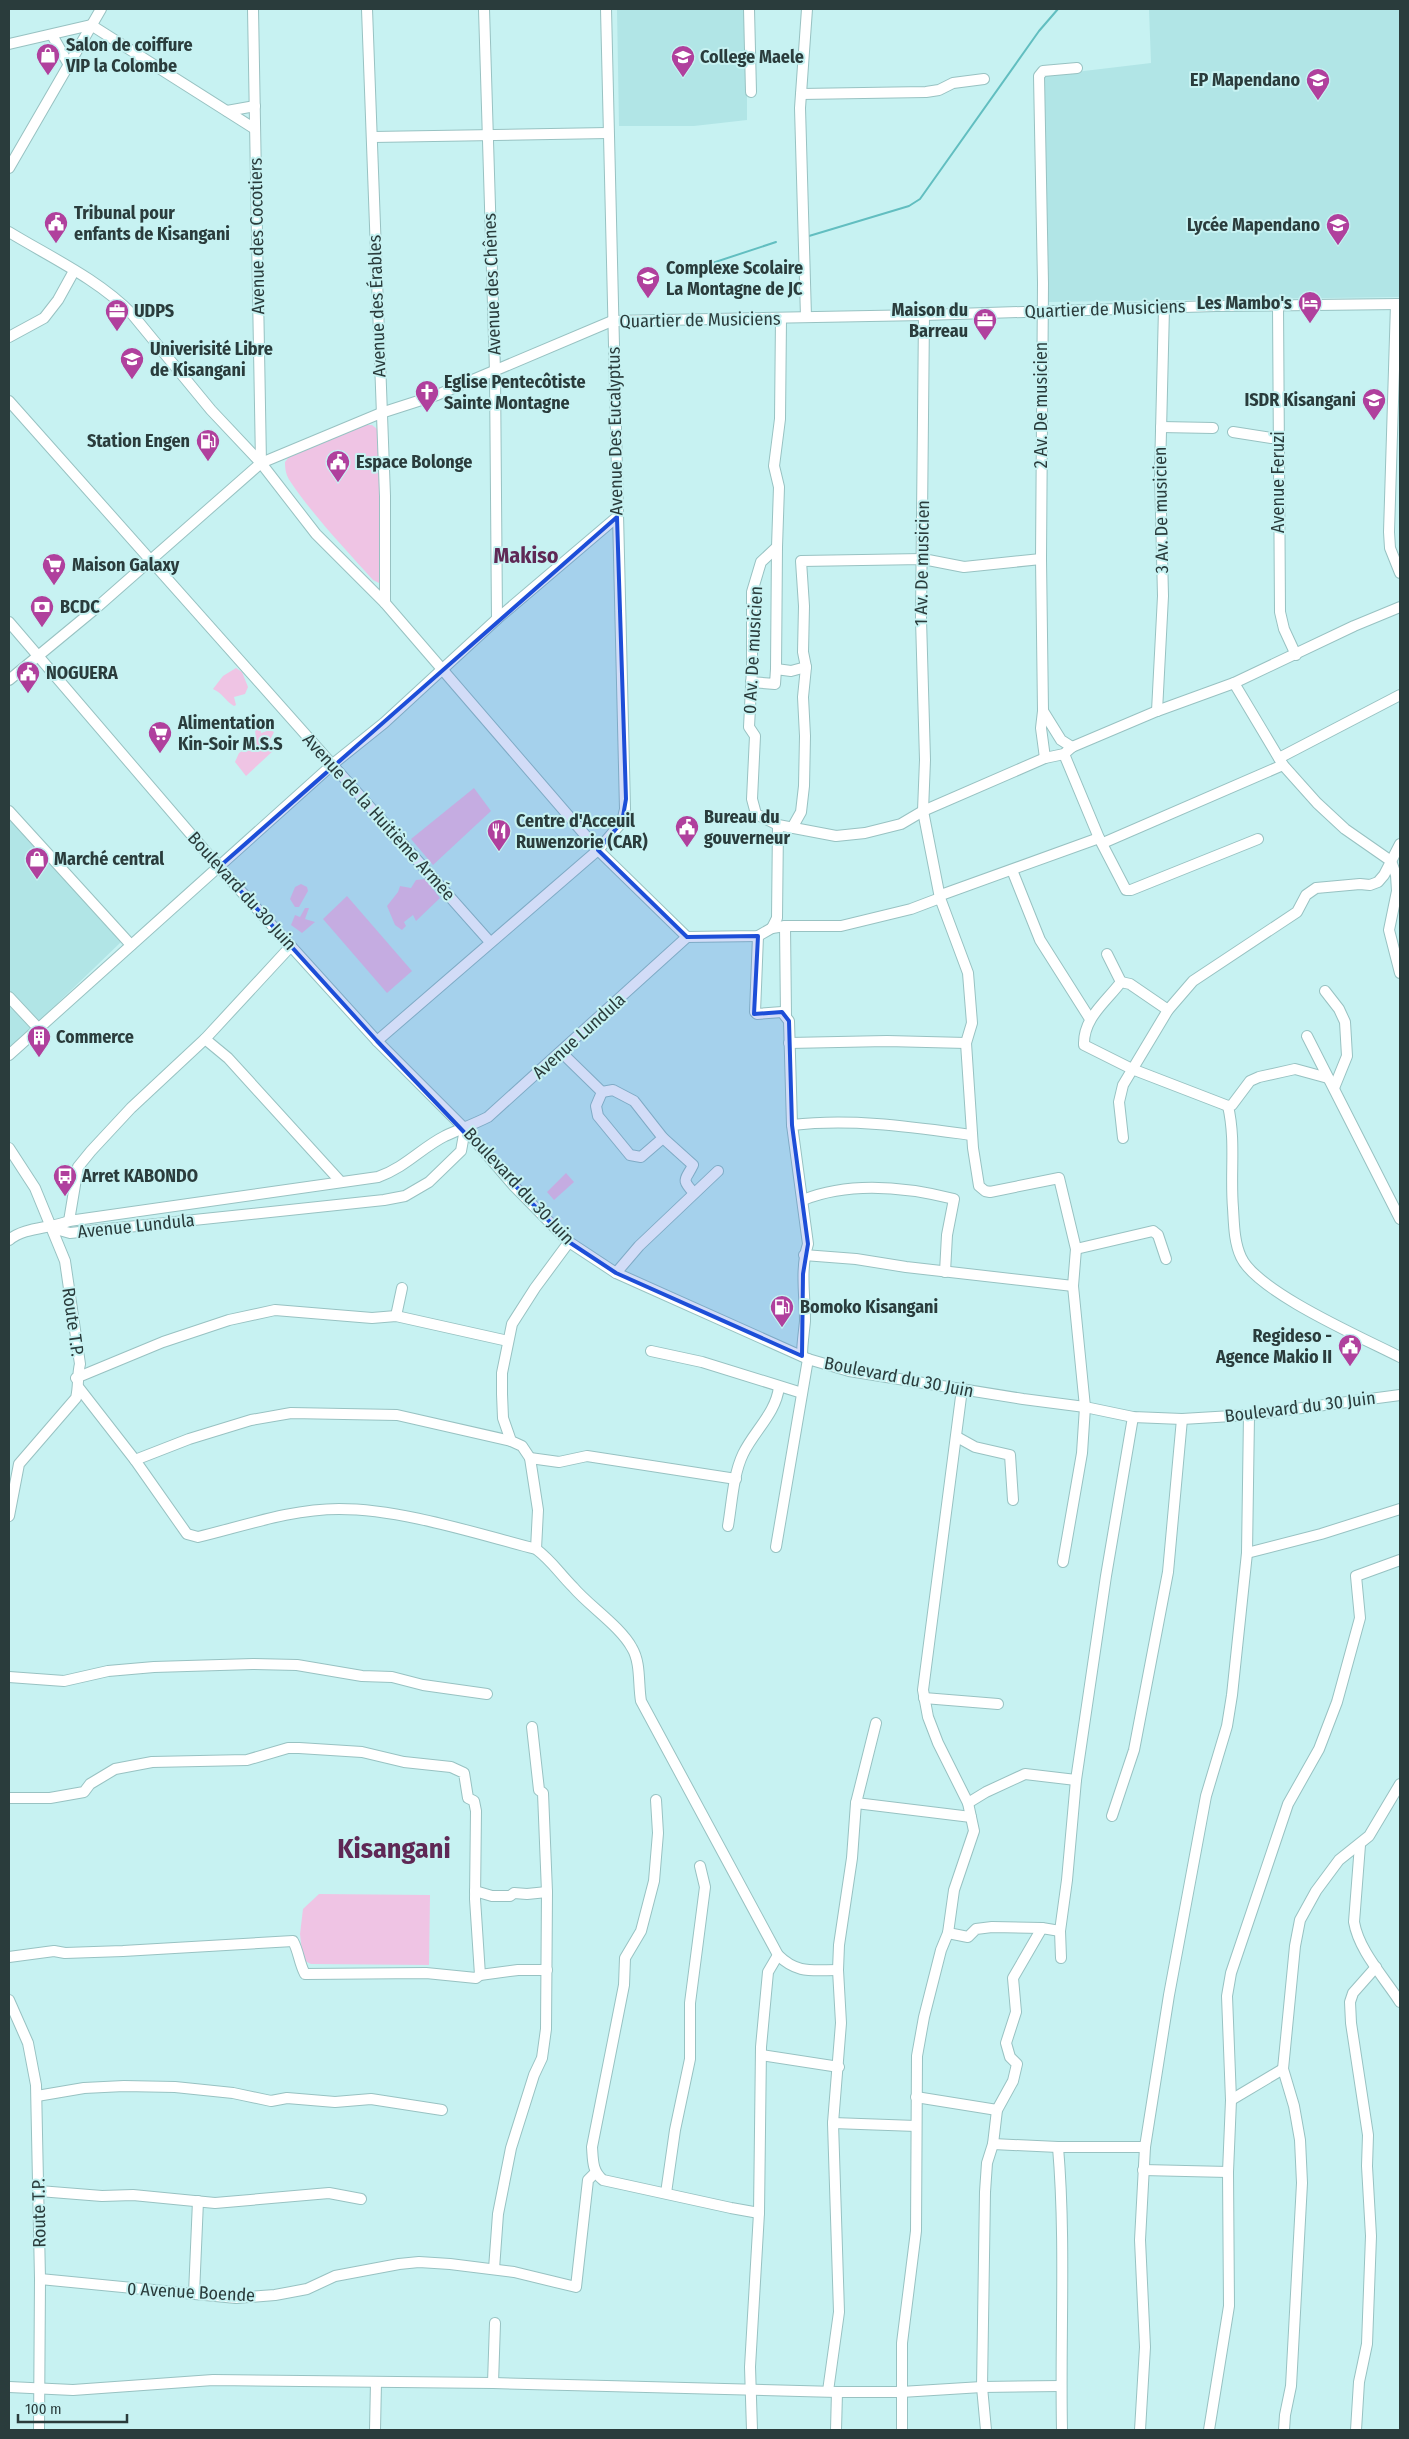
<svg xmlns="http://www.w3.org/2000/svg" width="1409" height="2439" font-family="'Fira Sans Condensed',sans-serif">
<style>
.built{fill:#b1e5e6}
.green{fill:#efc4e4}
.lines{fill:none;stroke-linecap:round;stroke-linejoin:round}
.stream{stroke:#62bec0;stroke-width:2}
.minor-casing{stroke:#98c2c2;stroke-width:12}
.minor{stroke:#fff;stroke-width:10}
.marked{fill:#1d4ed8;fill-opacity:0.2;stroke:#1d4ed8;stroke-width:4;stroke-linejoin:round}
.labels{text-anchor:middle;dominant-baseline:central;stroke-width:4;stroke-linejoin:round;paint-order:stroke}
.poi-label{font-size:18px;font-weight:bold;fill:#2a3c3c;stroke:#c7f2f2;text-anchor:start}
.street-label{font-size:18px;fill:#2a3c3c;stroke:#c7f2f2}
.district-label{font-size:22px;font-weight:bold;fill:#5f2855;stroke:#c7f2f2}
.town-label{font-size:28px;font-weight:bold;fill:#5f2855;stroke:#c7f2f2}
</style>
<rect width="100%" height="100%" fill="#c7f2f2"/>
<!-- built -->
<g class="built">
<polygon points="617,9 747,9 747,120 694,126 619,126"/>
<polygon points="1149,9 1400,9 1400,297 1047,302 1042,76 1151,63"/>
<polygon points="9,818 121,942 9,1050"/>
</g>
<!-- green -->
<g class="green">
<path d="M365 425H372L377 429 383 581 381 584 373 580C346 550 312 514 290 481 286 475 285 469 285 462L289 457Z"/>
<path d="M236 668 242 672 248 687 245 694 234 697 236 705 234 706C224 700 224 694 213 689L223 676Z"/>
<polygon points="260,725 261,733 270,730 274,732 269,742 275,749 246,776 235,762 239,753 256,742 255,729"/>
<polygon points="474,788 491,811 433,865 411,839"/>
<polygon points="425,879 440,898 416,921 413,915 404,922 406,926 402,930 395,925 387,906 398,892 400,886 411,888 416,880"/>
<polygon points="301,884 307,887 308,891 299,907 295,907 290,899 295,887"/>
<polygon points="347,896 412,971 387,993 323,919"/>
<polygon points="305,908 309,908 305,919 315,922 302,933 291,925 295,915 300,917"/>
<polygon points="566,1173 574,1182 554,1200 547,1192"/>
<polygon points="319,1894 430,1895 429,1965 311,1964 303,1960 300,1934 303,1909"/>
</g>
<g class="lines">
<!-- stream -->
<g class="stream">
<polyline points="809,236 909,206 920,199 1039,31 1058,9"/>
<polyline points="685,272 776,242"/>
</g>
<!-- minor casing -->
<g class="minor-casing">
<g id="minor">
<polyline points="253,9 261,463"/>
<polyline points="367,9 385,496 385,603"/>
<polyline points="484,9 495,371 497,619"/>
<polyline points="749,9 751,92"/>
<polyline points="52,35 69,65"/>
<polyline points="9,44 91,25 255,129"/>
<polyline points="801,94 926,92 939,90 953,83 984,79"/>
<polyline points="227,111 255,106"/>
<polyline points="373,137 608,133"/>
<polyline points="9,168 101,9"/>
<path d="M9 232C50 257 98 279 132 314L211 410 261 463 316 534 385 603 598 850 687 937 758 936 772 928 785 926H841L911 909 940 898"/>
<polyline points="1396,304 1389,532 1390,548 1400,573"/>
<polyline points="1278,305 1280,612 1284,629 1296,655"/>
<polyline points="924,315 921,619 925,760 923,811 940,898 968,973 972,1023 966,1043 973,1148 979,1186 985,1191 990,1192 1059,1178 1076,1249 1073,1286 1085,1407 1082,1453 1063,1562"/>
<polyline points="806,317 800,108 807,9"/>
<polyline points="9,337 44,318 58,300 74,271"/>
<polyline points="9,401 490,942"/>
<polyline points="1161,427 1213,428"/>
<polyline points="1233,432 1278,439"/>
<polyline points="9,622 219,867 377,1041 465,1129 514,1186 569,1242 616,1273 808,1359 849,1371 1023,1399 1085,1407 1133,1417 1182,1419 1249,1415 1400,1395"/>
<polyline points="776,669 777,547"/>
<polyline points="9,680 95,609 261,463 381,413 437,395 612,321 924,315 1216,306 1400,304"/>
<polyline points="751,682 775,684 776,669 791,671 806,667"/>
<polyline points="1234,683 1283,765 1317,803 1345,829 1391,861 1396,875 1397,891 1389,930 1400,973"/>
<polyline points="1043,711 1061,740 1072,747"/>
<polyline points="1157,711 1163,596 1160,472 1164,308"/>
<polyline points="1064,754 1099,838 1126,890 1131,890 1258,839"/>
<polyline points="1045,758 1041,728 1043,711 1041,559 1043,283 1039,76 1043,71 1077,68"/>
<polyline points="1279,758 1400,695"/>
<polyline points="9,811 131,945"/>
<polyline points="778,825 756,814 752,799 755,736 749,727 752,668 752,592 761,562 777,547 779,487 774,466 780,419 781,318"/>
<polyline points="792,828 801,812 804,786 805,736 803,697 806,667 803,652 804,606 801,561 923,559 964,567 1041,559"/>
<polyline points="1103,843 1283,765"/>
<polyline points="1012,870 1040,940 1090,1019"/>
<polyline points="941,895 1099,838"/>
<polyline points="785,926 786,1016"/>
<polyline points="772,928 777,918 778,825 836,836 865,833 901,824 923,811 1045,758 1064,754 1072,747 1157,711 1234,683 1354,626 1400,607"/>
<path d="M758 936 755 1012 757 1014 782 1012 789 1021 792 1125 808 1244C800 1269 805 1295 805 1321 804 1332 802 1344 802 1356"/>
<polyline points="1107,954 1121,982"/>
<polyline points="1325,991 1339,1009 1345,1022 1347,1056 1334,1088"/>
<polyline points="9,997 38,1028"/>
<path d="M1168 1010 1130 984 1121 982C1106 1002 1083 1018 1084 1045L1132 1069 1228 1106 1232 1105 1250 1081 1259 1077 1295 1069 1328 1078"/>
<polyline points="1307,1036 1400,1219"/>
<polyline points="205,1039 228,1058 340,1181"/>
<polyline points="377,1041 598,850 622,822 625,809 606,9"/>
<polyline points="789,1043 887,1041 966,1043"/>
<path d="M561 1052 602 1092 613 1090 634 1101 663 1138 693 1165C686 1180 680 1178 694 1193"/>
<polyline points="9,1055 333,764 384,723 497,619 617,517"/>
<polyline points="602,1092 596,1106 598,1116 630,1155 641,1157 663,1138"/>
<path d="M1228 1106C1236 1141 1230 1173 1233 1208 1234 1224 1234 1242 1241 1257 1257 1292 1363 1338 1400 1357"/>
<path d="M792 1125C853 1118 912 1127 972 1135"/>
<polyline points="1123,1138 1119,1102 1123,1085 1168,1010 1193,981 1297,912 1306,895 1316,888 1360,884 1370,885 1378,882 1384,875 1400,844"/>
<path d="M9 1148 35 1188 65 1261 80 1364C77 1376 79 1386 76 1398L19 1464 9 1516"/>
<path d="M803 1200C850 1181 906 1187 954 1199L947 1235 945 1272"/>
<polyline points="69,1221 78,1167 91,1151 131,1108 205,1039 291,946"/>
<polyline points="52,1228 70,1233 384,1200 405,1196 429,1182 461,1151 465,1129"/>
<path d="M9 1240C25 1227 48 1229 69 1221L378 1177C406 1167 421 1148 445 1136 460 1129 472 1125 488 1117L687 937"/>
<polyline points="1076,1249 1153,1231 1158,1235 1166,1259"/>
<polyline points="804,1255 856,1259 906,1267 1073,1286"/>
<polyline points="616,1273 639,1246 718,1171"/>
<polyline points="396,1316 402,1288"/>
<polyline points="651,1351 702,1362 802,1393"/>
<polyline points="76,1378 163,1342 229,1320 275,1310 372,1318 396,1316 508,1341"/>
<path d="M79 1388 135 1460 187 1534 198 1537C244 1526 291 1509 339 1509 402 1509 474 1533 536 1549 552 1561 559 1573 573 1587 589 1606 620 1626 632 1648 641 1663 638 1684 641 1701L778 1955C797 1974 812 1970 838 1970"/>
<polyline points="957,1437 975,1447 1010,1455 1013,1500"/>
<polyline points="530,1458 559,1462 587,1456 736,1479"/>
<polyline points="135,1460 189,1439 251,1420 291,1413 397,1415 511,1441"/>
<path d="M728 1526C732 1503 733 1475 743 1454 754 1431 776 1413 779 1387"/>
<polyline points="776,1547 808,1359"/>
<polyline points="536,1549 538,1510 530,1458 522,1446 511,1441 503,1418 502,1394 502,1373 512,1324 535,1288 569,1242"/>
<polyline points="1247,1553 1321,1534 1400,1509"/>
<polyline points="9,1677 64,1681 108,1671 154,1667 253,1664 297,1665 362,1676 392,1677 423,1685 487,1694"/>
<polyline points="924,1698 998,1704"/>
<polyline points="9,1798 50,1798 84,1792 90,1784 115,1769 152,1762 247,1760 288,1748 299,1748 362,1752 404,1762 451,1767 464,1773 468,1798 474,1801 476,1811 475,1899 480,1975"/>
<path d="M656 1800 658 1833 654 1881 641 1931 625 1958 624 1985 592 2147C593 2160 592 2171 603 2180L731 2208 759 2213"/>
<polyline points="856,1803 971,1817"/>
<polyline points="968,1803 986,1792 1025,1774 1076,1780"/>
<polyline points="1112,1816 1134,1750 1168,1572 1182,1419"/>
<path d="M1360 1845 1354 1922C1359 1951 1384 1977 1400 2002"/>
<polyline points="475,1891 492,1896 510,1896 514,1893 527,1894 547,1892"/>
<polyline points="948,1933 968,1937 976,1929 992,1927 1042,1928"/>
<path d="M9 1957 54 1951 65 1953 123 1951 293 1941C299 1952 299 1963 305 1974L426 1973 476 1978 480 1975 518 1970H547"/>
<polyline points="1061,1958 1060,1931 1067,1880 1076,1780 1106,1576 1133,1417"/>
<polyline points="9,2000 28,2043 36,2085 40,2279 39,2430"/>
<polyline points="761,2055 839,2067"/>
<polyline points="37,2096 84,2088 124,2086 175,2087 233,2093 271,2101 287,2098 335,2102 371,2099 442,2110"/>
<polyline points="916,2097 997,2110"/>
<polyline points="1231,2100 1283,2069"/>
<polyline points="833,2123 916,2126"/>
<polyline points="993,2144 1058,2147 1145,2147"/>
<path d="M1058 2147C1066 2242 1060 2336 1062 2430"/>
<polyline points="1143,2170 1228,2172"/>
<polyline points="39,2191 102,2196 133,2195 215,2203 329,2193 361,2199"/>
<polyline points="666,2193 675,2130 690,2059 690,2003 705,1887 700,1866"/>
<polyline points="494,2269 498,2214 511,2148 534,2075 542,2058 546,2029 547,1892 543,1793 539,1790 532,1727"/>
<polyline points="40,2279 236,2298 275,2295 307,2289 335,2276 399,2264 419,2262 450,2264 514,2272 576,2287 588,2180 595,2173"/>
<polyline points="194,2294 198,2201"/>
<polyline points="493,2383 495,2323"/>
<polyline points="9,2387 73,2390 213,2380 493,2383 837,2392 901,2392 982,2387 1061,2386"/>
<polyline points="828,2391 839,2312 833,2123 841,2023 838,1970 839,1945 852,1858 856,1803 876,1723"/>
<polyline points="375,2430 376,2382"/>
<polyline points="752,2430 750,2367 759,2213 761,2047 768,1972 778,1955"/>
<polyline points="836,2430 837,2392"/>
<polyline points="902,2430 902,2343 916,2231 917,2056 924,2017 941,1950 948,1933 954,1890 974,1831 968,1803 938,1743 928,1717 923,1690 962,1389"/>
<polyline points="986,2430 982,2387 985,2192 987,2163 993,2144 997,2110 1013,2081 1017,2064 1010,2057 1006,2043 1016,2012 1013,1978 1042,1928 1060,1931"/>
<polyline points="1140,2430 1145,2347 1140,2240 1145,2147 1169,1995 1206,1796 1227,1726 1232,1695 1247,1553 1249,1415"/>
<polyline points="1209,2430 1229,2306 1228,2172 1231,2100 1227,1996 1231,1973 1288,1804 1319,1749 1337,1702 1360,1618 1356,1576 1400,1560"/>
<polyline points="1284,2430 1285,2415 1291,2386 1302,2183 1300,2140 1294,2106 1283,2069 1295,1946 1300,1920 1316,1891 1339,1860 1369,1836 1400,1784"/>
<polyline points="1356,2430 1359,2382 1367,2344 1371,2236 1367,2166 1368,2135 1351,2023 1350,2002 1353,1993 1376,1967"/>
</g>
</g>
<!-- minor -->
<use href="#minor" class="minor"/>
</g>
<!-- marked area -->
<path class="marked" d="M617 517 626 799 622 822 598 850 687 937 758 936 754 1014 782 1012 789 1021 792 1125 808 1244 803 1274 802 1356 616 1273 569 1242 377 1041 219 867Z"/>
<!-- icons -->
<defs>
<g id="shop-pin" transform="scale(1.25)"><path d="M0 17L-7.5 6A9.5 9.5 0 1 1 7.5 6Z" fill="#b0409d" stroke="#c7f2f2"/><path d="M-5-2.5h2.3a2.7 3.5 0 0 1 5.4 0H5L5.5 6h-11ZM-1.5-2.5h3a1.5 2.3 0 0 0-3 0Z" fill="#fff"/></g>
<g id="school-pin" transform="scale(1.25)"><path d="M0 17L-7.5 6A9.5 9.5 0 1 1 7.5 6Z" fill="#b0409d" stroke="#c7f2f2"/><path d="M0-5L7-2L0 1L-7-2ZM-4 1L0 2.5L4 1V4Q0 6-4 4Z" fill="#fff"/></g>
<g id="civic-pin" transform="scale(1.25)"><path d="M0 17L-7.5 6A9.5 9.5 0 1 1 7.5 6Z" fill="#b0409d" stroke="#c7f2f2"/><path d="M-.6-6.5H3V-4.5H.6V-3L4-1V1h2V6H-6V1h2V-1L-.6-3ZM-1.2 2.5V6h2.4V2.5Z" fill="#fff"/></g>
<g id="hotel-pin" transform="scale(1.25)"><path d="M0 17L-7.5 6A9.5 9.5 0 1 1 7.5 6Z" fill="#b0409d" stroke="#c7f2f2"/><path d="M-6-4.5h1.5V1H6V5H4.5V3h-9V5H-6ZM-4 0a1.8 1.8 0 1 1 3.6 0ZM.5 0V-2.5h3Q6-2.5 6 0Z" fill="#fff"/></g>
<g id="office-pin" transform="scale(1.25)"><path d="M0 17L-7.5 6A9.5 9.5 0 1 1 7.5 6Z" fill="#b0409d" stroke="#c7f2f2"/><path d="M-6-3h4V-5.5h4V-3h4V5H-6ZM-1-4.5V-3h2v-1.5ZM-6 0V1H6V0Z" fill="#fff"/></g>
<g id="university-pin" transform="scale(1.25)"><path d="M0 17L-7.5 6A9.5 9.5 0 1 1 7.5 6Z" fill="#b0409d" stroke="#c7f2f2"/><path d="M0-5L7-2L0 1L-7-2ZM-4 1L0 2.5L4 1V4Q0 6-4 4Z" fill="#fff"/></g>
<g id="church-pin" transform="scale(1.25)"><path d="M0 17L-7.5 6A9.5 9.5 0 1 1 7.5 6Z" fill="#b0409d" stroke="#c7f2f2"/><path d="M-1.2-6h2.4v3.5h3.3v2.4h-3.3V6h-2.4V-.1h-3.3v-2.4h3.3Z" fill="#fff"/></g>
<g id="fuel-pin" transform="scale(1.25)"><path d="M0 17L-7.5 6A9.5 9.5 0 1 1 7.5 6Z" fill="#b0409d" stroke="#c7f2f2"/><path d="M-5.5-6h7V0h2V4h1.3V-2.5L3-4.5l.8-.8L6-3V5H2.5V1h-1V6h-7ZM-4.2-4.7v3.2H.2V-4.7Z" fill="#fff"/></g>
<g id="supermarket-pin" transform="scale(1.25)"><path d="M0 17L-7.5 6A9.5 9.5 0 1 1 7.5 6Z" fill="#b0409d" stroke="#c7f2f2"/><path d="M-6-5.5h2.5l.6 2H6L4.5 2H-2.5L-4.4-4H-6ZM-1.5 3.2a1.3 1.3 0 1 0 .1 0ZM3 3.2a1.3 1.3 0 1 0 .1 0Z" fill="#fff"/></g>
<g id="bank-pin" transform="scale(1.25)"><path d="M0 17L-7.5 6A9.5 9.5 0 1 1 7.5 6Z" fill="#b0409d" stroke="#c7f2f2"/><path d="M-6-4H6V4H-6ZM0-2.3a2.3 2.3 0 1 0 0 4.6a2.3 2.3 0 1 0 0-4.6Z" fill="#fff"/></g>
<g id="restaurant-pin" transform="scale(1.25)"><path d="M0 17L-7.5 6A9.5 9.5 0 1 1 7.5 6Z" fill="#b0409d" stroke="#c7f2f2"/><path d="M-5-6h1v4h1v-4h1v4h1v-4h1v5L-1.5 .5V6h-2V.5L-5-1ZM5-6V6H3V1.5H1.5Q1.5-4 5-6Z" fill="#fff"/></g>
<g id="building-pin" transform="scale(1.25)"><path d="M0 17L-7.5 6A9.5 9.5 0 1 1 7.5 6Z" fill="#b0409d" stroke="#c7f2f2"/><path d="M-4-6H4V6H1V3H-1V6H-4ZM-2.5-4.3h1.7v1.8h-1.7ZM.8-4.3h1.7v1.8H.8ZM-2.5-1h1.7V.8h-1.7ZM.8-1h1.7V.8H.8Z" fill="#fff"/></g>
<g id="bus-pin" transform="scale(1.25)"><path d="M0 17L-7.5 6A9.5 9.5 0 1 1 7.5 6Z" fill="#b0409d" stroke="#c7f2f2"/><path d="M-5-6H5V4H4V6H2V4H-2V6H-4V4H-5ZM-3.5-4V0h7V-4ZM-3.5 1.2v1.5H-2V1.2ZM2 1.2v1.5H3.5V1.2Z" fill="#fff"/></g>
</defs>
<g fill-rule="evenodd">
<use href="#shop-pin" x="48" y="55"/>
<use href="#school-pin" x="683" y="57"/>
<use href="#school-pin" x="1318" y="80"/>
<use href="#civic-pin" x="56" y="223"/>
<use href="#school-pin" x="1338" y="225"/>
<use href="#school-pin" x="648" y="278"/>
<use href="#hotel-pin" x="1310" y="303"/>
<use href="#office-pin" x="117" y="311"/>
<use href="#office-pin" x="985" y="320"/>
<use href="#university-pin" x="132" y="359"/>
<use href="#church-pin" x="427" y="392"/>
<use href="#university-pin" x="1374" y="400"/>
<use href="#fuel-pin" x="208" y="441"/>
<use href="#civic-pin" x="338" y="462"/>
<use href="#supermarket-pin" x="54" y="565"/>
<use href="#bank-pin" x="42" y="607"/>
<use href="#civic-pin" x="28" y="673"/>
<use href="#supermarket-pin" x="160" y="733"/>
<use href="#civic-pin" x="687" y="827"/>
<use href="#restaurant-pin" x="499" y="831"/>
<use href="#shop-pin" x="37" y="859"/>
<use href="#building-pin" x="39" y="1037"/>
<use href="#bus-pin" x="65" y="1176"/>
<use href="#fuel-pin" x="782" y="1307"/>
<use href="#civic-pin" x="1350" y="1346"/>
</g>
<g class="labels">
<!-- poi labels -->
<g class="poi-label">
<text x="66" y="45">Salon de coiffure<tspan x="66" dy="21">VIP la Colombe</tspan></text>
<text x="700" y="57">College Maele</text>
<text x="1300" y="80" text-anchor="end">EP Mapendano</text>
<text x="74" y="213">Tribunal pour<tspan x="74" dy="21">enfants de Kisangani</tspan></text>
<text x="1320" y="225" text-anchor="end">Lycée Mapendano</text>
<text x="666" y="268">Complexe Scolaire<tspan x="666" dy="21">La Montagne de JC</tspan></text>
<text x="1292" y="303" text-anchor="end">Les Mambo's</text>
<text x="968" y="310" text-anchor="end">Maison du<tspan x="968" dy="21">Barreau</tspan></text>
<text x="134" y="311">UDPS</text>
<text x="150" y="349">Univerisité Libre<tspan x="150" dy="21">de Kisangani</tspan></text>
<text x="444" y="382">Eglise Pentecôtiste<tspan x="444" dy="21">Sainte Montagne</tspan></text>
<text x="1356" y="400" text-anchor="end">ISDR Kisangani</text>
<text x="190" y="441" text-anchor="end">Station Engen</text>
<text x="356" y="462">Espace Bolonge</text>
<text x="72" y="565">Maison Galaxy</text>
<text x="60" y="607">BCDC</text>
<text x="46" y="673">NOGUERA</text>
<text x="178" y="723">Alimentation<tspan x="178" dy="21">Kin-Soir M.S.S</tspan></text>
<text x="704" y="817">Bureau du<tspan x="704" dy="21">gouverneur</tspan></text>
<text x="516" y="821">Centre d'Acceuil<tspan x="516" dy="21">Ruwenzorie (CAR)</tspan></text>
<text x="54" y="859">Marché central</text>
<text x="56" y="1037">Commerce</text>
<text x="82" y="1176">Arret KABONDO</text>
<text x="800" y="1307">Bomoko Kisangani</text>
<text x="1332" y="1336" text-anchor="end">Regideso -<tspan x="1332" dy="21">Agence Makio II</tspan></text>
</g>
<!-- street labels -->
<g class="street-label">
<text transform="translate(257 236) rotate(-91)">Avenue des Cocotiers</text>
<text transform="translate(492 284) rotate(-92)">Avenue des Chênes</text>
<text transform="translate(377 306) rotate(-92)">Avenue des Érables</text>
<text transform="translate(1105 309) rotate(-2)">Quartier de Musiciens</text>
<text transform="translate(700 320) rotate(-1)">Quartier de Musiciens</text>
<text transform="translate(1041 405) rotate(-90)">2 Av. De musicien</text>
<text transform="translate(615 431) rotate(-91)">Avenue Des Eucalyptus</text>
<text transform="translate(1278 482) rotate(-90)">Avenue Feruzi</text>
<text transform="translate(1161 510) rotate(-91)">3 Av. De musicien</text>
<text transform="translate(922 563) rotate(-89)">1 Av. De musicien</text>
<text transform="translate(753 650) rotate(-87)">0 Av. De musicien</text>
<text transform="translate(379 817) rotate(48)">Avenue de la Huitième Armée</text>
<text transform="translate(242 891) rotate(48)">Boulevard du 30 Juin</text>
<text transform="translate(579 1036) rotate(-42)">Avenue Lundula</text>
<text transform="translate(519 1186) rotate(47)">Boulevard du 30 Juin</text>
<text transform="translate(136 1226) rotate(-6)">Avenue Lundula</text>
<text transform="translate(73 1322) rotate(82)">Route T.P.</text>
<text transform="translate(899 1377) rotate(11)">Boulevard du 30 Juin</text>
<text transform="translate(1300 1407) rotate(-7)">Boulevard du 30 Juin</text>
<text transform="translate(39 2213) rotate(-91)">Route T.P.</text>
<text transform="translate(191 2292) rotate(3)">0 Avenue Boende</text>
</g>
<!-- district labels -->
<g class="district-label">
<text x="526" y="555">Makiso</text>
</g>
<!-- town labels -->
<g class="town-label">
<text x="394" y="1848">Kisangani</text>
</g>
</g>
<!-- border -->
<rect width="1409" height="2439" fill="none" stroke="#2a3c3c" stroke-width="20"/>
<!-- scale -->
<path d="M18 2414v8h109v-8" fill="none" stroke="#2a3c3c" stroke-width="2.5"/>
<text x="25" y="2414" font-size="15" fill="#2a3c3c" stroke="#c7f2f2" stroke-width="4" paint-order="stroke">100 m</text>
</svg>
